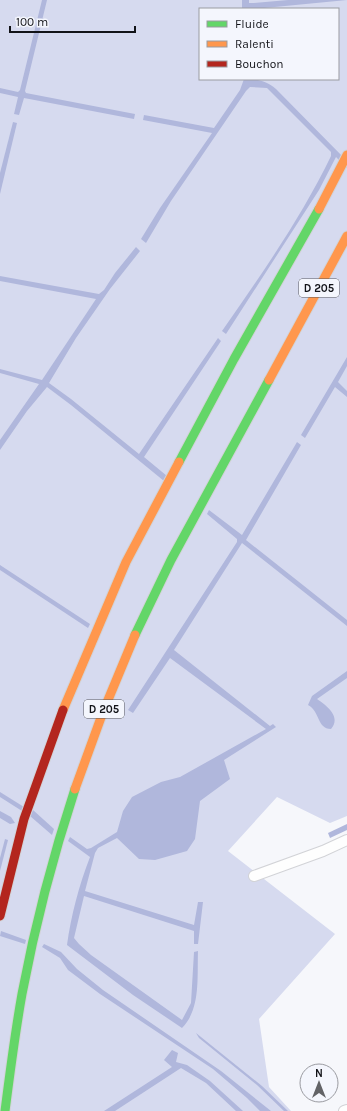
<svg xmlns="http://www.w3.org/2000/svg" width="347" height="1111" font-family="Karla,sans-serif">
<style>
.green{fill:#d6daef;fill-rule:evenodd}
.water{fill:#b0b7dc}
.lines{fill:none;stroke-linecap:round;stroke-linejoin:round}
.street-casing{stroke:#d2d3d7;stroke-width:12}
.fast-casing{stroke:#d2d3d7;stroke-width:11}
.slow-casing{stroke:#d2d3d7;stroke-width:11}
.jam-casing{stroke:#d2d3d7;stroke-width:11}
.street{stroke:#fefefe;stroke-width:10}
.fast{stroke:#63d668;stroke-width:9}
.slow{stroke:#ff974d;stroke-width:9}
.jam{stroke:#b3261e;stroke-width:9}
.labels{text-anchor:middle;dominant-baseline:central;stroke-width:4;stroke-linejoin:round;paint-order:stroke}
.shield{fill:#f4f6fd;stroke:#56575d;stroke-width:1}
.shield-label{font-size:11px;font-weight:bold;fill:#121318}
</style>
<rect width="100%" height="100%" fill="#f6f7fb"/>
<!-- green -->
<path class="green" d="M0 0H347V816L330 823 277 797 228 851 335 934 259 1019 269 1087 291 1111H0ZM200 9H338V79H200Z"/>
<!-- water -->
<g class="water">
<polygon points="42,0 47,0 25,91 26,93 135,114 134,119 24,98 19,115 14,114 18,97 0,93 0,88 18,92 20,90"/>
<polygon points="242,0 249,0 249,3 254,3 288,0 347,0 254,9 242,9"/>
<path d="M244 79C257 79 266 80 276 89L347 161V168L336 157 319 190 226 334 222 331C261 275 301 218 331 156V152L267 88 250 87 246 91 171 201 146 243 141 239 160 208 212 133 143 120 144 115 214 128 240 90Z"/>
<polygon points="13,122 17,123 0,194 0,173"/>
<polygon points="136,247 140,251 110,289 76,338 49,383 71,399 139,454 218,338 221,341 144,457 167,476 164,481 71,405 47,387 27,411 0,450 0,440 39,384 0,373 0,369 42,380 96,299 0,281 0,276 99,294 104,290 115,273"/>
<polygon points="347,357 347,366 338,382 347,391 347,397 335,387 305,438 301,435"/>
<path d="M297 442 301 445 246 540 347 620V626L242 543 174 650 270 726 273 724 276 727 224 760 230 779 200 801 195 839 187 851 155 860 139 859 117 838 98 848 95 853 85 891 194 925 198 902H203L198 944H194V931L84 896 74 938 79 944 91 955 182 1020 191 1003 194 952 198 951C197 977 201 1009 182 1028L133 995 67 945C71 916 79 885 90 857L68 841 70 837 87 849 91 848 117 832 123 811 132 797 161 782 180 777 266 729 170 658 133 713 128 710 237 542V539L207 514 209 510 242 535Z"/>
<polygon points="0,565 90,624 88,628 0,570"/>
<path d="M347 671V678L317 699C326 705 342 717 331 729 317 729 320 711 308 705L312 696Z"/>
<polygon points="0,792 24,807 22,811 0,797"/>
<polygon points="33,810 54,829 52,835 30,816"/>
<polygon points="0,811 11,817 15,823 10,824 0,818"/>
<polygon points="347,824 347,830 330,838 328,833"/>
<polygon points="5,839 8,840 0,871 0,858"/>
<polygon points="1,931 26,940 25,944 0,936"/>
<polygon points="44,944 61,952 77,969 103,990 221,1071 271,1111 260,1111 247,1098 213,1069 100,994 68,970 60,958 42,947"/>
<polygon points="196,1033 262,1086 288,1111 284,1111 257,1085 199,1038"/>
<polygon points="172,1050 178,1053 176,1062 187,1065 210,1081 243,1111 236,1111 206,1083 181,1068 115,1111 104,1111 172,1067 164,1060"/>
</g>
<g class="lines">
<!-- street casing -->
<g class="street-casing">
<g id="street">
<polyline points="254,876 323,851 347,840"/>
<polyline points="344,1111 347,1110"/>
</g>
</g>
<!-- fast casing -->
<g class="fast-casing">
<g id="fast">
<polyline points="179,462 234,359 319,209"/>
<polyline points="135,635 171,560 269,380"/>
<path d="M5 1111C10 1072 15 1033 22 994 35 925 53 856 75 789"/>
</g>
</g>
<!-- slow casing -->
<g class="slow-casing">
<g id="slow">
<polyline points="319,209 347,155"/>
<polyline points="269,380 347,236"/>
<polyline points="63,710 126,562 179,462"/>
<polyline points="75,789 103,712 135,635"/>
</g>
</g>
<!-- jam casing -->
<g class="jam-casing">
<polyline id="jam" points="0,916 24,819 63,710"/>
</g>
<!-- street -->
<use href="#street" class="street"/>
<!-- fast -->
<use href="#fast" class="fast"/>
<!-- slow -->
<use href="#slow" class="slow"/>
<!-- jam -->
<use href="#jam" class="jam"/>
</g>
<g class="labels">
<!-- shield labels -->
<g class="shield">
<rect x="299" y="279" width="40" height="18" rx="3"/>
<rect x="84" y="700" width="40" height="18" rx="3"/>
</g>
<g class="shield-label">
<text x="319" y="288">D 205</text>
<text x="104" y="709">D 205</text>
</g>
</g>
<!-- legend -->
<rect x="199" y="8" width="140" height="72" fill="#f4f6fd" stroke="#9a9ba1"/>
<rect x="207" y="21" width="20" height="6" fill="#63d668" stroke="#9a9ba1"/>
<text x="235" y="28" font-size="12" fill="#121318">Fluide</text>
<rect x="207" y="41" width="20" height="6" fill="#ff974d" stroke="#9a9ba1"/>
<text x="235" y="48" font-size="12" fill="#121318">Ralenti</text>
<rect x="207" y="61" width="20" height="6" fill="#b3261e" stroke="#9a9ba1"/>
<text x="235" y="68" font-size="12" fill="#121318">Bouchon</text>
<!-- north arrow -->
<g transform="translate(319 1083)"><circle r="19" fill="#f4f6fd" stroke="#9a9ba1"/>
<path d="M0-3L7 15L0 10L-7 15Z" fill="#626367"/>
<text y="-6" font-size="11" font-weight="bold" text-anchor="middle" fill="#121318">N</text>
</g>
<!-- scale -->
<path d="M10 26v6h125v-6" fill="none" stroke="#121318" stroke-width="2"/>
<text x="16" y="26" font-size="12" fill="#121318" stroke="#f4f6fd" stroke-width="3" paint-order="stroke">100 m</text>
</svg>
